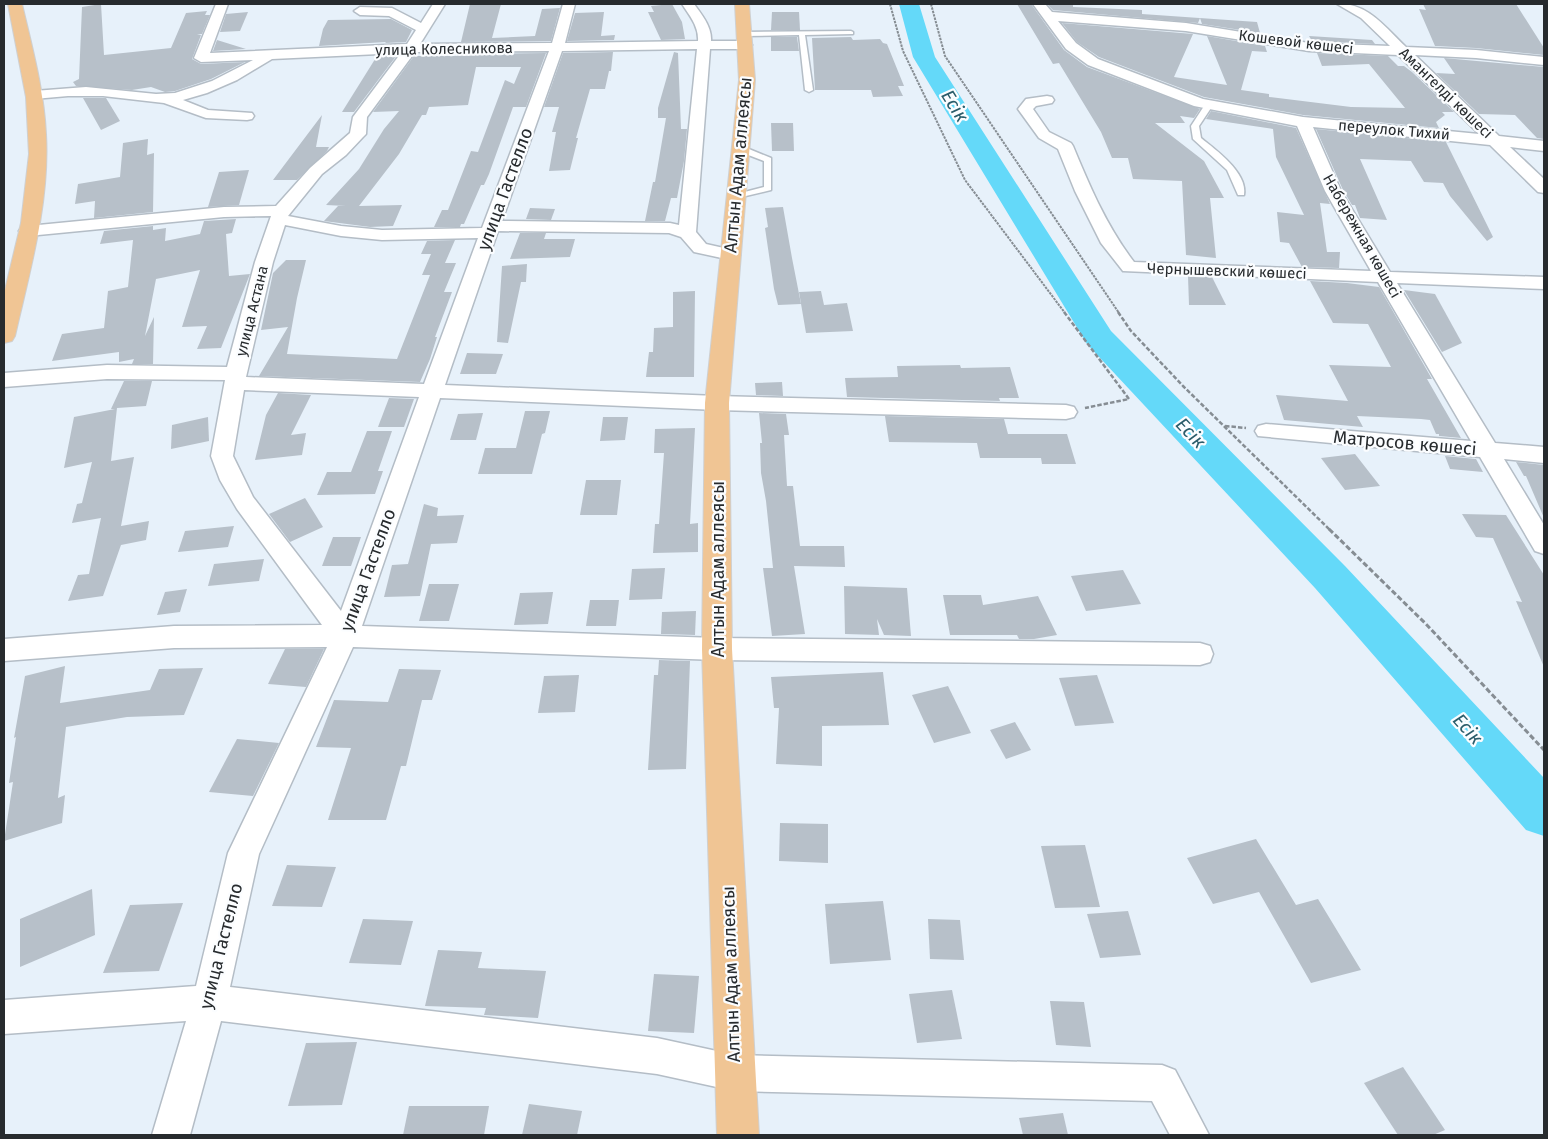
<svg xmlns="http://www.w3.org/2000/svg" width="1548" height="1139" font-family="'Fira Sans',sans-serif">
<style>
.lines{fill:none;stroke-linecap:round;stroke-linejoin:round}
.river{fill:#64d9f9;fill-rule:evenodd}
.building{fill:#b7c0c9}
.service-casing{stroke:#b4bdc6;stroke-width:3}
.minor-casing{stroke:#b4bdc6;stroke-width:3}
.primary-casing{stroke:#cfd0d1;stroke-width:2}
.path-far2{stroke:#868d93;stroke-width:2;stroke-dasharray:2.5 1;stroke-linecap:butt}
.path-far1{stroke:#868d93;stroke-width:2.5;stroke-dasharray:4.5 2;stroke-linecap:butt}
.path{stroke:#868d93;stroke-width:3;stroke-dasharray:5.5 2.5;stroke-linecap:butt}
.service{fill:#fff;fill-rule:evenodd}
.minor{fill:#fff;fill-rule:evenodd}
.primary{fill:#f0c594;fill-rule:evenodd}
.labels{text-anchor:middle;dominant-baseline:central;stroke-width:4.5;stroke-linejoin:round;paint-order:stroke}
.far-street-label{font-size:15px;fill:#272b2e;stroke:#fbfdff}
.street-label{font-size:18px;fill:#272b2e;stroke:#fbfdff}
.water-label{font-size:19px;font-style:italic;fill:#2b5d6b;stroke:#fbfdff}
</style>
<rect width="100%" height="100%" fill="#e7f1fa"/>
<g class="lines">
<!-- river -->
<polygon class="river" points="899,4 919,4 935,57 1111,331 1345,566 1544,778 1544,836 1526,830 1315,588 1087,344 913,57"/>
</g>
<!-- building -->
<g class="building">
<polygon points="101,4 104,55 171,48 186,13 207,11 205,15 210,15 202,34 197,34 201,35 192,59 201,64 245,62 211,79 175,91 165,92 151,87 132,90 76,86 73,82 79,79 82,7"/>
<polygon points="470,4 501,4 492,38 535,36 542,9 560,8 551,41 461,42"/>
<polygon points="672,4 682,22 685,39 661,40 648,12 654,12 651,6"/>
<polygon points="1017,4 1031,4 1064,50 1087,67 1200,109 1194,118 1180,116 1185,123 1155,123 1204,161 1224,198 1210,198 1216,258 1186,255 1182,181 1133,179 1128,158 1112,158 1101,132 1059,63 1053,64"/>
<polygon points="1047,4 1073,4 1073,7 1142,10 1142,14 1257,22 1260,33 1202,24 1200,18 1198,23 1053,10"/>
<polygon points="1423,4 1516,4 1544,48 1544,55 1476,48 1435,46 1419,9 1426,10"/>
<polygon points="248,12 240,31 220,32 226,14"/>
<polygon points="604,12 601,36 615,35 614,40 567,41 575,13"/>
<polygon points="772,12 799,12 800,30 771,30"/>
<polygon points="391,19 412,30 406,42 385,43 386,42 319,46 323,29 328,20"/>
<polygon points="1062,23 1193,34 1174,77 1227,85 1207,36 1265,46 1267,52 1252,51 1241,90 1269,94 1269,97 1351,107 1405,108 1369,64 1322,66 1317,53 1388,56 1398,66 1404,66 1412,72 1454,112 1442,112 1445,115 1436,122 1439,128 1303,115 1204,97 1099,57 1077,42"/>
<polygon points="1309,36 1372,40 1375,44 1312,41"/>
<polygon points="771,37 797,37 799,51 771,51"/>
<polygon points="851,37 853,40 880,39 883,43 887,44 904,86 898,86 903,96 873,97 871,90 815,90 812,38"/>
<polygon points="217,40 246,49 213,51"/>
<polygon points="613,52 611,71 609,71 605,89 590,89 576,138 578,138 570,170 549,171 556,132 552,132 559,107 544,107 563,53"/>
<polygon points="674,52 678,53 681,129 687,129 684,161 677,198 671,198 665,221 645,221 653,182 655,182 666,118 658,118 658,108"/>
<polygon points="546,53 526,107 513,107 489,174 484,185 481,185 464,224 461,224 460,227 434,227 442,210 448,210 471,151 478,152 505,80 514,84 521,67 476,67 468,105 429,107 426,115 422,115 399,154 359,206 402,205 393,226 370,227 324,221 338,206 346,206 326,205 359,169 384,129 399,111 373,112 414,56 457,56 458,54"/>
<polygon points="397,55 354,112 342,112 377,56"/>
<polygon points="1444,58 1544,67 1544,139 1537,138 1515,115 1479,114 1436,73 1455,74"/>
<polygon points="83,98 106,98 120,121 101,130"/>
<polygon points="1211,111 1296,128 1330,204 1320,203 1327,252 1340,252 1339,268 1302,267 1289,243 1280,242 1277,212 1304,215 1276,157 1273,129 1206,119"/>
<polygon points="322,115 316,147 329,147 327,151 297,180 273,180"/>
<polygon points="771,123 793,123 794,151 772,151"/>
<polygon points="1316,129 1446,142 1493,237 1487,241 1450,196 1443,183 1424,182 1411,161 1360,159 1387,220 1360,218 1355,205 1352,205 1343,190"/>
<polygon points="148,139 147,155 154,153 153,212 94,218 95,201 75,204 78,184 120,177 123,143"/>
<polygon points="249,170 239,205 208,207 219,172"/>
<polygon points="783,207 792,258 801,304 778,305 774,289 765,228 768,227 765,208"/>
<polygon points="530,208 555,209 551,220 526,219"/>
<polygon points="236,219 232,233 226,234 229,276 250,274 221,348 197,349 207,326 182,327 200,270 156,279 145,336 154,317 153,364 132,364 134,359 119,362 119,352 52,361 62,334 104,328 108,291 128,287 133,240 100,244 104,231 153,226 153,230 166,228 165,241 200,234 204,221"/>
<polygon points="520,233 546,233 544,239 575,239 570,257 510,259"/>
<polygon points="455,240 445,263 456,263 444,292 452,292 435,337 437,337 430,359 420,382 259,376 288,327 261,330 273,273 286,260 306,260 297,298 287,354 397,359 430,275 422,275 431,254 421,254 427,241"/>
<polygon points="527,264 526,282 521,282 508,343 497,342 502,266"/>
<polygon points="1188,276 1212,277 1226,305 1189,305"/>
<polygon points="1310,281 1347,283 1379,287 1432,379 1427,379 1461,438 1439,436 1439,434 1436,434 1430,420 1421,419 1357,416 1363,427 1284,420 1276,395 1348,401 1329,365 1391,367 1368,324 1333,323"/>
<polygon points="1404,290 1435,294 1462,343 1442,352"/>
<polygon points="695,291 694,377 646,377 649,352 653,352 654,328 673,327 673,292"/>
<polygon points="821,291 824,305 847,303 853,331 806,333 799,292"/>
<polygon points="467,353 503,354 496,374 460,374"/>
<polygon points="960,365 961,368 1010,367 1019,398 999,398 1000,401 847,397 845,378 898,377 897,366"/>
<polygon points="124,381 152,381 146,406 117,408 111,461 134,457 121,526 149,521 146,540 121,545 103,596 68,601 78,575 89,574 101,518 72,523 77,504 82,503 92,462 64,468 74,417 115,409 111,409"/>
<polygon points="782,382 783,396 756,395 755,383"/>
<polygon points="278,393 311,395 291,435 306,433 302,455 255,460 266,415"/>
<polygon points="389,398 414,399 404,427 378,427"/>
<polygon points="525,411 550,411 545,433 542,434 532,474 478,474 485,448 516,448"/>
<polygon points="483,413 476,440 450,440 458,414"/>
<polygon points="759,413 786,414 789,435 784,435 787,486 793,486 800,546 844,546 845,567 794,566 805,634 772,636 763,568 773,568 766,501 761,473 760,443 762,443"/>
<polygon points="885,416 1004,419 1008,434 1067,434 1076,464 1042,464 1041,458 980,458 977,443 889,442"/>
<polygon points="208,417 209,441 171,449 172,425"/>
<polygon points="603,417 628,417 625,440 600,441"/>
<polygon points="695,428 690,524 698,523 698,552 653,553 655,524 659,524 664,453 654,453 655,429"/>
<polygon points="367,431 392,431 378,471 383,471 375,494 317,495 327,472 351,472"/>
<polygon points="1355,454 1380,486 1345,490 1321,458"/>
<polygon points="1445,456 1476,459 1483,472 1450,469"/>
<polygon points="1516,462 1544,465 1544,518 1526,476 1524,476"/>
<polygon points="586,480 621,480 617,515 580,515"/>
<polygon points="305,498 323,527 290,542 269,514"/>
<polygon points="424,504 438,508 437,516 464,515 457,543 431,544 420,596 384,597 392,565 408,564"/>
<polygon points="1462,514 1506,515 1544,575 1544,667 1516,601 1522,602 1493,538 1476,537"/>
<polygon points="234,526 228,547 178,552 185,531"/>
<polygon points="333,537 361,537 351,566 322,566"/>
<polygon points="264,559 259,581 208,586 214,564"/>
<polygon points="665,568 662,599 629,600 632,569"/>
<polygon points="1123,570 1141,604 1086,611 1071,576"/>
<polygon points="429,584 459,584 449,621 419,621"/>
<polygon points="844,586 907,588 911,636 884,635 877,619 879,635 845,634"/>
<polygon points="187,589 180,612 157,615 165,592"/>
<polygon points="553,592 548,624 514,625 520,593"/>
<polygon points="943,595 981,595 983,605 1038,596 1057,635 1034,639 1019,639 1017,635 950,635"/>
<polygon points="590,600 619,600 616,626 586,626"/>
<polygon points="696,611 695,635 661,634 662,612"/>
<polygon points="285,649 324,649 306,687 268,684"/>
<polygon points="659,660 690,661 686,769 648,770 654,675 658,675"/>
<polygon points="65,666 60,703 150,690 159,669 203,668 184,715 127,717 66,727 58,798 65,795 62,823 4,841 13,782 9,783 16,737 14,738 25,676"/>
<polygon points="399,669 441,670 432,700 422,700 406,766 401,766 386,820 328,820 351,748 316,747 334,700 388,702"/>
<polygon points="883,672 889,725 822,726 822,766 776,764 779,708 774,708 771,677"/>
<polygon points="579,675 575,712 538,713 544,676"/>
<polygon points="1097,675 1114,723 1075,726 1059,678"/>
<polygon points="948,686 971,733 934,743 912,695"/>
<polygon points="1015,722 1031,750 1006,759 990,730"/>
<polygon points="237,739 279,743 253,796 209,792"/>
<polygon points="780,823 828,824 828,863 779,861"/>
<polygon points="1256,839 1296,905 1318,899 1361,970 1311,983 1259,892 1213,904 1187,858"/>
<polygon points="1085,845 1100,907 1055,908 1041,846"/>
<polygon points="287,865 336,867 322,907 272,906"/>
<polygon points="92,889 95,935 20,967 20,919"/>
<polygon points="883,901 891,960 830,964 825,904"/>
<polygon points="183,903 159,971 103,973 130,905"/>
<polygon points="1128,911 1141,955 1100,958 1087,914"/>
<polygon points="363,919 413,921 401,965 349,963"/>
<polygon points="928,919 960,920 964,960 930,959"/>
<polygon points="438,950 482,952 478,968 546,971 538,1018 484,1015 486,1008 425,1006"/>
<polygon points="654,974 699,976 694,1033 648,1031"/>
<polygon points="952,990 962,1039 917,1043 909,994"/>
<polygon points="1050,1001 1084,1002 1091,1047 1056,1045"/>
<polygon points="357,1042 342,1105 288,1106 306,1043"/>
<polygon points="1403,1067 1445,1130 1433,1135 1398,1135 1364,1083"/>
<polygon points="529,1104 582,1111 577,1135 522,1135"/>
<polygon points="409,1106 489,1106 484,1135 403,1135"/>
<polygon points="1063,1113 1068,1135 1023,1135 1019,1118"/>
</g>
<g class="lines">
<!-- service casing -->
<g class="service-casing">
<g id="service">
<polygon points="851,31 853,32 853,34 805,35 813,90 809,92 805,90 799,35 744,36 741,34 744,32"/>
<path d="M1206 103 1213 105 1199 126 1201 138C1216 150 1248 173 1244 195H1238L1227 170 1193 139 1191 126Z"/>
<polygon points="738,147 744,147 771,158 771,190 733,199 733,195 764,187 764,161 738,151"/>
</g>
</g>
<!-- minor casing -->
<g class="minor-casing">
<g id="minor">
<path d="M216 4H228L210 53 407 44 416 30 389 16 360 15 354 11 360 7 392 8 421 23 433 4H445L420 44 552 43 563 4H575L565 43 698 41C699 27 690 16 682 4H694C702 15 712 27 711 41H745L752 45 745 49H710L696 232 706 244 737 251 740 255 737 259 731 260 694 252 681 237 669 233 498 231 445 385 717 396 1066 405 1074 407 1077 412 1074 417 1066 419 717 410 440 398 362 626 717 638 1200 643 1210 646 1213 654 1210 662 1200 665 717 660 353 647 259 854 230 987 657 1038 735 1055 1162 1065 1175 1070 1209 1135H1170L1152 1101 735 1091 657 1074 221 1021 190 1135H152L186 1021 4 1034V1000L196 986 228 853 327 647 174 648 4 661V639L174 626 322 625 237 509 220 480 211 456 225 380 107 379 4 387V373L107 365 227 367 255 262 271 216 224 217 28 236 22 235 19 231 22 227 28 226 224 207 276 206 310 168 350 133 353 117 401 53 272 59 237 80 207 93 183 100 208 110 252 113 254 116 252 119 247 120 206 118 164 103 103 96H68L34 99 29 98 27 95 29 92 34 91 86 87 156 94 175 93 212 81 253 60 201 62 194 58ZM697 49 679 225 670 223 502 221 562 51ZM549 51 482 228 382 230 341 226 288 216 322 174 346 155 363 137 366 134 367 117 415 52ZM285 225 341 236 382 240 478 238 424 384 246 377 273 262ZM244 390 419 397 341 611 253 497 233 456Z"/>
<path d="M1033 4H1045L1052 12 1186 23 1309 43 1390 46 1361 18 1337 4C1367 2 1385 27 1406 47L1476 50 1544 57V65L1476 58 1415 55 1499 136 1544 141V151L1510 147 1544 179V193L1538 192 1490 145 1313 127 1341 191 1390 272 1544 277V289L1397 283 1495 443 1544 447V463L1504 459 1544 525V554L1535 551 1480 457 1258 436 1255 431 1258 426 1266 424 1471 441 1378 282 1123 271 1101 243 1075 191 1058 149 1039 138 1018 109 1026 99 1047 96 1052 97 1054 100 1052 103 1036 106 1033 109 1049 132 1071 143 1073 146C1090 187 1107 227 1134 262L1371 271 1325 191 1297 126 1194 106 1088 65 1066 49ZM1058 21 1186 31 1309 51 1398 55 1479 134 1303 117 1203 99 1098 59 1076 43Z"/>
</g>
</g>
<!-- primary casing -->
<g class="primary-casing">
<g id="primary">
<path d="M8 4H22C32 47 44 90 46 134 50 202 30 270 15 336L12 341 4 343V294L21 223 29 154 26 97Z"/>
<polygon points="735,4 749,4 755,80 729,403 732,649 759,1135 717,1135 702,649 705,403 739,80"/>
</g>
</g>
<!-- path-far2 -->
<g class="path-far2">
<polyline points="890,4 903,51 965,180 1065,313"/>
<polyline points="931,4 945,56 1119,313"/>
</g>
<!-- path-far1 -->
<g class="path-far1">
<polyline points="1064,312 1129,399 1085,408"/>
<polyline points="1118,312 1131,331 1183,386 1330,530"/>
<polyline points="1225,426 1246,428"/>
</g>
<!-- path -->
<polyline class="path" points="1329,529 1426,624 1544,750"/>
<!-- service -->
<use href="#service" class="service"/>
<!-- minor -->
<use href="#minor" class="minor"/>
<!-- primary -->
<use href="#primary" class="primary"/>
</g>
<g class="labels">
<!-- far-street labels -->
<g class="far-street-label">
<text transform="translate(1296 42) rotate(7)">Кошевой көшесі</text>
<text transform="translate(444 49) rotate(-1)">улица Колесникова</text>
<text transform="translate(1446 93) rotate(44)">Амангелді көшесі</text>
<text transform="translate(1394 130) rotate(5)">переулок Тихий</text>
<text transform="translate(1362 236) rotate(60)">Набережная көшесі</text>
<text transform="translate(1227 271) rotate(2)">Чернышевский көшесі</text>
<text transform="translate(252 311) rotate(-76)">улица Астана</text>
</g>
<!-- street labels -->
<g class="street-label">
<text transform="translate(738 165) rotate(-85)">Алтын Адам аллеясы</text>
<text transform="translate(505 189) rotate(-70)">улица Гастелло</text>
<text transform="translate(1405 443) rotate(5)">Матросов көшесі</text>
<text transform="translate(718 569) rotate(-90)">Алтын Адам аллеясы</text>
<text transform="translate(368 570) rotate(-70)">улица Гастелло</text>
<text transform="translate(221 946) rotate(-76)">улица Гастелло</text>
<text transform="translate(731 974) rotate(-92)">Алтын Адам аллеясы</text>
</g>
<!-- water labels -->
<g class="water-label">
<text transform="translate(955 106) rotate(58)">Есік</text>
<text transform="translate(1191 433) rotate(46)">Есік</text>
<text transform="translate(1468 729) rotate(48)">Есік</text>
</g>
</g>
<!-- border -->
<rect width="1548" height="1139" fill="none" stroke="#272b2e" stroke-width="10"/>
</svg>
